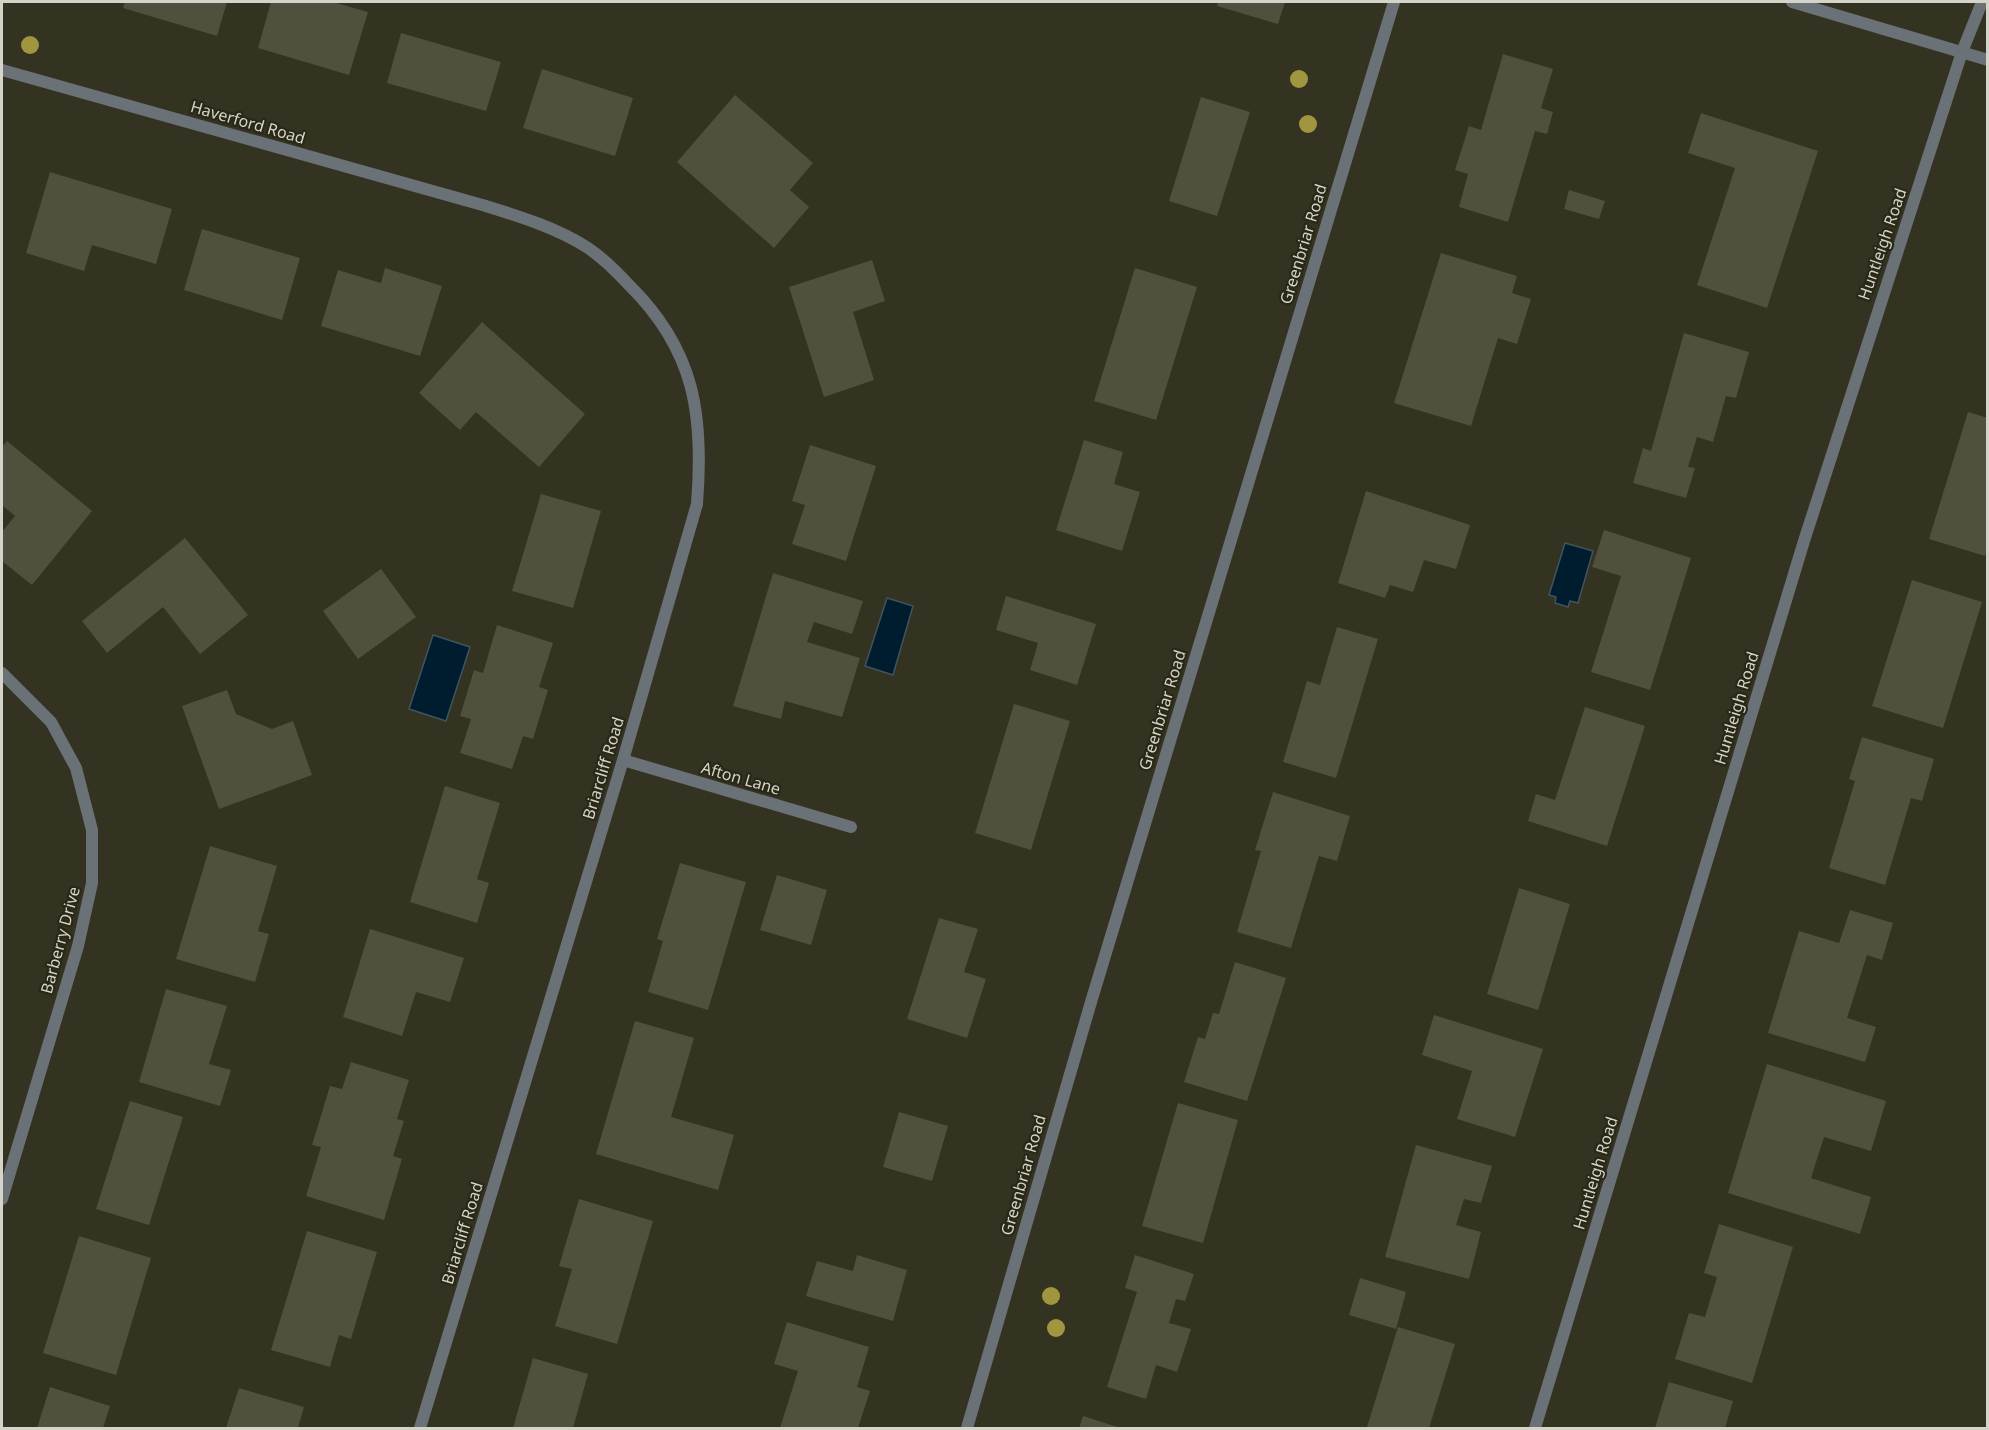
<svg xmlns="http://www.w3.org/2000/svg" width="1989" height="1430" font-family="'Noto Sans',sans-serif">
<style>
.water{fill:#001d2f;stroke:#40545d;stroke-width:1.5}
.building{fill:#514f3d}
.lines{fill:none;stroke-linecap:round;stroke-linejoin:round}
.street{stroke:#6a7277;stroke-width:12}
.tree{fill:#a19640}
.labels{text-anchor:middle;dominant-baseline:central;stroke-width:4.5;stroke-linejoin:round;paint-order:stroke}
.street-label{font-size:16px;fill:#d5d4c9;stroke:#2a2817}
</style>
<rect width="100%" height="100%" fill="#343221"/>
<!-- water -->
<g class="water">
<polygon points="1565,543 1593,551 1578,603 1570,601 1568,607 1555,603 1556,597 1549,595"/>
<polygon points="887,598 913,606 893,675 865,666"/>
<polygon points="433,635 470,647 446,721 409,709"/>
</g>
<!-- building -->
<g class="building">
<polygon points="125,2 227,2 217,36 123,8"/>
<polygon points="271,2 333,2 368,12 349,75 258,48"/>
<polygon points="1218,2 1285,2 1278,24 1217,6"/>
<polygon points="401,33 501,62 486,111 387,83"/>
<polygon points="1503,54 1553,69 1541,108 1553,112 1547,134 1535,131 1508,222 1459,207 1468,174 1455,170 1469,126 1481,130"/>
<polygon points="542,69 633,98 615,156 523,128"/>
<polygon points="735,95 813,163 790,190 809,207 774,248 677,162"/>
<polygon points="1201,97 1250,112 1217,216 1169,201"/>
<polygon points="1701,113 1818,151 1767,308 1697,285 1735,168 1688,153"/>
<polygon points="50,172 172,209 156,264 92,245 84,271 26,253"/>
<polygon points="1569,190 1605,201 1599,219 1564,209"/>
<polygon points="202,229 300,258 282,320 184,290"/>
<polygon points="1441,253 1517,276 1512,293 1531,299 1517,344 1498,338 1471,426 1394,403"/>
<polygon points="872,260 885,301 853,312 874,380 824,397 789,287"/>
<polygon points="385,268 442,286 420,356 321,326 338,270 381,283"/>
<polygon points="1135,268 1197,287 1156,420 1094,401"/>
<polygon points="482,322 585,414 539,467 476,412 460,430 419,393"/>
<polygon points="1684,333 1749,352 1736,398 1726,396 1713,442 1697,437 1688,467 1695,468 1686,498 1633,483 1643,448 1651,451"/>
<polygon points="1968,412 1988,418 1988,549 1985,556 1929,539"/>
<polygon points="1084,440 1123,452 1114,484 1140,492 1122,551 1056,530"/>
<polygon points="7,441 92,511 32,585 2,561 2,532 15,516 2,505 2,447"/>
<polygon points="810,445 876,466 846,561 792,544 805,505 792,501"/>
<polygon points="1366,491 1470,525 1456,569 1424,560 1413,592 1390,585 1385,598 1338,583"/>
<polygon points="541,494 601,511 573,608 512,591"/>
<polygon points="1604,530 1691,558 1650,690 1591,672 1621,576 1592,567"/>
<polygon points="185,538 248,615 200,654 163,607 107,653 82,621"/>
<polygon points="381,569 416,617 358,659 323,611"/>
<polygon points="773,573 863,601 852,634 814,622 807,642 860,658 842,717 785,701 781,719 733,706"/>
<polygon points="1912,580 1982,602 1943,728 1872,706"/>
<polygon points="1006,596 1096,624 1077,685 1030,670 1038,643 996,630"/>
<polygon points="497,625 553,643 539,687 548,690 533,739 523,736 512,769 460,753 471,719 460,716 474,670 483,673"/>
<polygon points="1337,627 1378,639 1336,778 1283,762 1307,681 1320,685"/>
<polygon points="227,690 236,714 272,729 293,721 312,775 219,809 182,706"/>
<polygon points="1014,704 1070,721 1031,850 975,833"/>
<polygon points="1585,707 1645,726 1607,846 1528,821 1536,794 1555,800"/>
<polygon points="1862,737 1934,759 1922,801 1911,798 1885,885 1829,868 1855,781 1849,779"/>
<polygon points="445,786 500,803 477,879 489,883 477,923 410,902"/>
<polygon points="1273,792 1350,816 1337,861 1319,856 1291,948 1237,932 1261,851 1255,850"/>
<polygon points="210,846 277,866 258,931 269,934 255,982 176,959"/>
<polygon points="680,863 746,882 708,1010 648,992 663,941 657,939"/>
<polygon points="777,875 827,890 811,945 760,930"/>
<polygon points="1519,888 1570,904 1538,1010 1487,994"/>
<polygon points="1850,910 1893,923 1882,960 1867,955 1847,1018 1876,1027 1865,1062 1768,1033 1799,931 1839,943"/>
<polygon points="939,918 978,929 964,972 986,979 967,1038 907,1019"/>
<polygon points="370,929 464,958 450,1002 416,992 402,1036 343,1017"/>
<polygon points="1235,962 1286,978 1247,1101 1184,1082 1198,1037 1205,1039 1213,1013 1219,1014"/>
<polygon points="166,989 227,1006 209,1064 231,1070 220,1106 139,1082"/>
<polygon points="1434,1015 1543,1049 1515,1137 1457,1119 1472,1071 1422,1055"/>
<polygon points="635,1021 694,1038 671,1117 734,1135 718,1190 596,1154"/>
<polygon points="351,1062 409,1080 397,1119 404,1121 393,1156 402,1159 384,1220 306,1196 321,1147 312,1145 330,1086 342,1089"/>
<polygon points="1767,1064 1886,1101 1871,1151 1824,1137 1811,1178 1871,1197 1860,1234 1728,1193"/>
<polygon points="130,1101 183,1117 149,1225 96,1209"/>
<polygon points="1178,1103 1238,1120 1203,1243 1142,1226"/>
<polygon points="899,1112 948,1126 932,1181 883,1167"/>
<polygon points="1416,1145 1492,1166 1481,1203 1464,1199 1456,1225 1481,1232 1469,1279 1385,1257"/>
<polygon points="579,1199 653,1221 617,1344 555,1326 572,1269 559,1266"/>
<polygon points="1719,1224 1793,1247 1752,1383 1675,1359 1689,1313 1705,1317 1717,1277 1704,1273"/>
<polygon points="307,1231 377,1252 351,1339 339,1335 330,1367 271,1350"/>
<polygon points="79,1236 151,1258 116,1375 43,1353"/>
<polygon points="857,1255 907,1270 893,1321 806,1296 817,1261 853,1271"/>
<polygon points="1135,1255 1194,1274 1185,1301 1176,1299 1169,1323 1191,1329 1177,1372 1156,1365 1146,1399 1107,1387 1137,1292 1125,1288"/>
<polygon points="1360,1278 1406,1292 1396,1329 1349,1315"/>
<polygon points="787,1322 869,1347 857,1387 870,1391 858,1428 780,1428 798,1371 774,1364"/>
<polygon points="1398,1327 1455,1344 1429,1428 1367,1427"/>
<polygon points="533,1358 588,1374 573,1428 513,1428"/>
<polygon points="1669,1382 1733,1401 1725,1428 1655,1428"/>
<polygon points="50,1387 110,1406 103,1428 37,1428"/>
<polygon points="239,1388 304,1407 298,1428 226,1428"/>
<polygon points="1083,1416 1121,1428 1079,1428"/>
</g>
<g class="lines">
<!-- street -->
<g class="street">
<polyline points="1792,2 1988,60"/>
<path d="M2 70 486 206C521 217 557 228 588 248 603 258 617 272 629 285 695 350 704 415 697 504L623 760 420 1428"/>
<polyline points="2,673 51,722 76,768 92,830 92,883 78,946 2,1199"/>
<polyline points="623,760 851,827"/>
<polyline points="967,1428 1091,1002 1394,2"/>
<polyline points="1535,1428 1804,541 1962,52 1982,2"/>
</g>
</g>
<!-- trees -->
<g class="tree">
<circle cx="30" cy="45" r="9"/>
<circle cx="1299" cy="79" r="9"/>
<circle cx="1308" cy="124" r="9"/>
<circle cx="1051" cy="1296" r="9"/>
<circle cx="1056" cy="1328" r="9"/>
</g>
<g class="labels">
<!-- street labels -->
<g class="street-label">
<text transform="translate(248 122) rotate(16)">Haverford Road</text>
<text transform="translate(1303 244) rotate(-73)">Greenbriar Road</text>
<text transform="translate(1882 244) rotate(-71)">Huntleigh Road</text>
<text transform="translate(1736 708) rotate(-73)">Huntleigh Road</text>
<text transform="translate(1162 710) rotate(-73)">Greenbriar Road</text>
<text transform="translate(603 768) rotate(-73)">Briarcliff Road</text>
<text transform="translate(741 778) rotate(16)">Afton Lane</text>
<text transform="translate(60 940) rotate(-75)">Barberry Drive</text>
<text transform="translate(1595 1173) rotate(-73)">Huntleigh Road</text>
<text transform="translate(1023 1175) rotate(-74)">Greenbriar Road</text>
<text transform="translate(462 1233) rotate(-73)">Briarcliff Road</text>
</g>
</g>
<!-- border -->
<rect width="1989" height="1430" fill="none" stroke="#d5d4c9" stroke-width="6"/>
</svg>
